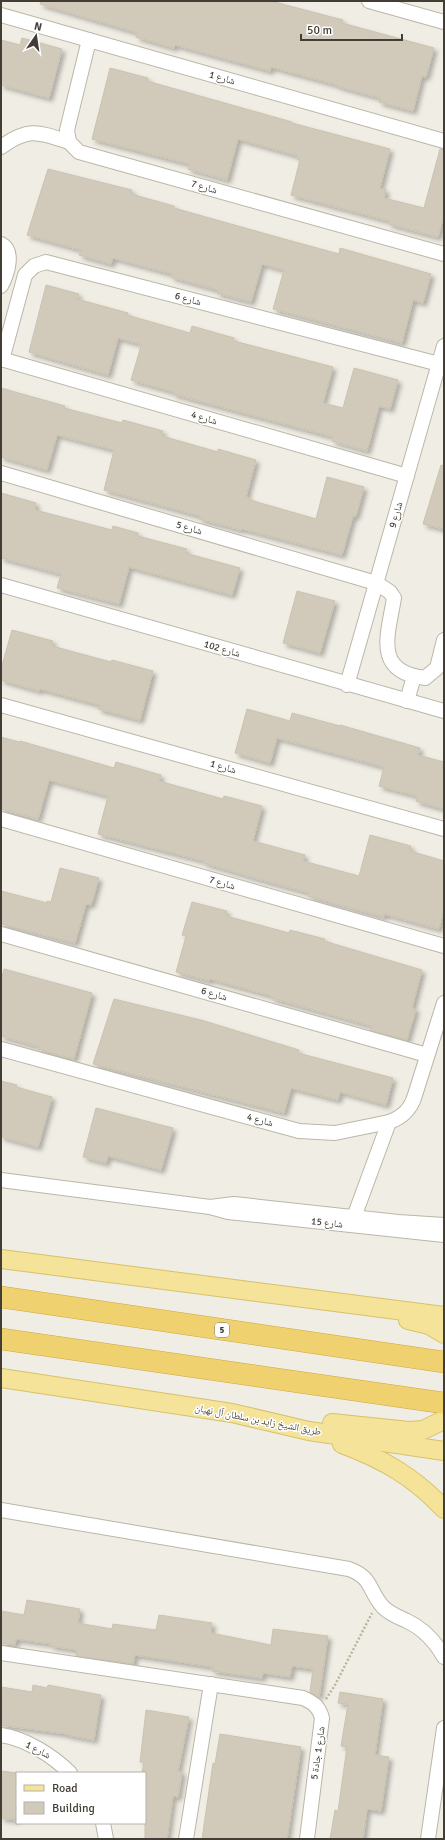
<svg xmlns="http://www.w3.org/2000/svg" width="445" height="1840" font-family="Signika,'Noto Naskh Arabic',sans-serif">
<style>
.building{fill:#d1cabb;stroke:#cbc2af;filter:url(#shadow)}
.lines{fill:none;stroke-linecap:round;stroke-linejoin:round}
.minor-casing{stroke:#bbb6a8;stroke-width:16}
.major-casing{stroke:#d7c16b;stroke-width:20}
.highway-casing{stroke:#cea741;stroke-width:22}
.path{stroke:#bbb39a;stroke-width:2.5;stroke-dasharray:2 2;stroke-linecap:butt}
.minor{stroke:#fff;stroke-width:14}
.major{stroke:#f4e399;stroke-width:18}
.highway{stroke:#f0d16f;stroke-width:21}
.labels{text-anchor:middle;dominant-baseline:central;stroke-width:3;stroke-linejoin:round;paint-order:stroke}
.shield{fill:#fff;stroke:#7b7872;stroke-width:1}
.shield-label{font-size:9px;font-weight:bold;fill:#423e35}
.street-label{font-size:10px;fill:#423e35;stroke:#fff}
</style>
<defs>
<filter id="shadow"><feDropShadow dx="3.5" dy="3.5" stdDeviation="2" flood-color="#0004"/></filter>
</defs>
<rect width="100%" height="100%" fill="#f0eee4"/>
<!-- building -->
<g class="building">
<polygon points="41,1 271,1 343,20 342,23 434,48 426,77 422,76 413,111 379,102 380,98 337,86 337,85 271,67 270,71 175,45 174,48 136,37 138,33 40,4"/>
<polygon points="22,38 62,49 49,98 1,85 1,40 20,45"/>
<polygon points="110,68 148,78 147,81 292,122 292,123 390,149 380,188 386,190 384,198 424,208 440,149 444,149 444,215 438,237 389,224 389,221 291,195 300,160 297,159 298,156 238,139 227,180 188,169 189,164 92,139"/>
<polygon points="48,169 132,190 131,194 174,206 174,208 277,237 339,254 340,248 431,274 423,303 413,300 402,343 273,309 284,270 262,264 251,302 217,293 218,290 171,277 172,274 113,258 111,264 79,255 81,250 27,235"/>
<polygon points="46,285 79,294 77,299 128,313 127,315 190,333 192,326 234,338 234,341 333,367 323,403 343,408 354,368 398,380 390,409 379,406 367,451 332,441 333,437 173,394 174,392 131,380 141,346 139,346 140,344 118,338 108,375 29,352"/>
<polygon points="1,388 65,406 64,408 122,423 123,420 163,431 162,436 218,452 218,449 256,460 246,497 250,498 250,500 316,519 327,477 364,487 356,516 353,516 342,555 242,529 241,530 199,519 200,516 104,490 114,450 57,435 47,470 1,457"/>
<polygon points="441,465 444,466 444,529 423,524"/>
<polygon points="1,493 36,503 35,510 112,530 113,526 138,533 138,536 187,549 185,553 240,568 232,595 129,567 119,604 57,588 61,574 1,558"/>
<polygon points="297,591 335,601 320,653 283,643"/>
<polygon points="12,630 53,641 52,646 111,662 112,660 153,671 140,720 98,709 100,705 40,689 39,691 1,680 1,669"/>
<polygon points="247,709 290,721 292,713 340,726 340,725 420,748 418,755 444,762 444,809 416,801 417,796 379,786 384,767 277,738 270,763 235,753"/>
<polygon points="1,737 19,742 20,741 114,768 116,762 161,775 159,781 223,799 224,796 262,806 253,841 305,855 303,861 359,876 370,835 411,846 410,851 444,861 444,909 439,929 384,914 384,917 351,908 308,896 309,893 251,877 204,863 204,861 98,834 108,796 49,780 38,819 1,809"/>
<polygon points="60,868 99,878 91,905 86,904 75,943 1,924 1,891 47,903 47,901 51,902"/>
<polygon points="192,902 227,911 226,916 289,933 290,930 325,939 324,941 422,970 412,1008 416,1009 407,1040 370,1030 371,1026 271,998 272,996 210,979 209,981 176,972 186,936 182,935"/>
<polygon points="4,969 92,993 74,1059 38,1049 39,1047 1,1036 1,981"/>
<polygon points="114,999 201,1020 299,1050 298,1053 393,1078 386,1105 340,1092 338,1100 291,1088 284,1113 93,1064"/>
<polygon points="1,1081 17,1085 16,1087 52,1097 38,1147 1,1137"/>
<polygon points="96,1108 173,1128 161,1170 108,1156 106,1163 83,1157"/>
<polygon points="27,1600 80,1609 78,1623 112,1629 113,1624 156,1630 159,1615 212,1623 211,1633 271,1645 273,1629 328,1636 319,1697 310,1692 313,1669 292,1666 290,1677 263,1673 262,1678 212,1671 213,1667 135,1655 133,1664 76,1656 77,1650 51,1646 52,1644 16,1639 15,1645 1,1643 1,1611 24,1615"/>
<polygon points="33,1685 47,1688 48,1685 101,1695 94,1740 67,1735 67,1734 1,1725 1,1687 32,1692"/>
<polygon points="340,1692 383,1699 375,1755 389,1757 381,1811 367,1809 363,1839 330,1839 335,1810 338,1811 347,1747 341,1746 348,1704 338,1703"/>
<polygon points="146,1710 189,1717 178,1771 182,1772 178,1797 173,1796 167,1839 145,1839 145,1773 142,1773 144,1762 140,1762"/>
<polygon points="220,1734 301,1747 287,1839 202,1839 213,1763 215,1764"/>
<polygon points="1,1771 17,1773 17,1820 1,1818"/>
</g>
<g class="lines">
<!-- minor casing -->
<g class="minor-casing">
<g id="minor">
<polyline points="369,1 444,22"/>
<polyline points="1,15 444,141"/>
<polyline points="89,40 67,130 69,142 79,152 444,254"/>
<path d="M1 147C29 127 38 132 69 142"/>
<path d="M1 244C15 251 7 275 1 286"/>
<polyline points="1,359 407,476"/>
<polyline points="2,360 25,275 34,266 46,262 439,364"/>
<path d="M1 473 376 583 390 592 394 598C388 635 373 672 425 678L437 668 444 640"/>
<polyline points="1,585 444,711"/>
<polyline points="347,685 444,346"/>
<polyline points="407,701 414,676"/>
<polyline points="1,705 444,829"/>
<polyline points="1,819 444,946"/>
<polyline points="1,934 427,1055"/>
<path d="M1 1049 299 1131 335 1133 389 1122C403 1117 411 1109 415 1095L444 1003"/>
<polyline points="1,1180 210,1207"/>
<polyline points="354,1217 389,1122"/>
<polyline points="444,1225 398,1222 234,1204 210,1207 228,1212 444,1235"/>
<path d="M1 1510 349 1569C373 1578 368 1590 383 1607 390 1614 398 1617 407 1621 424 1629 435 1641 444 1657"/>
<path d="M1 1653 303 1698C314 1703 319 1707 322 1718L307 1839"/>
<path d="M1 1735C26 1739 52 1755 70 1773"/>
<polyline points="103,1823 106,1839"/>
<polyline points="186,1839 211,1684"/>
<polyline points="428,1839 444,1728"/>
</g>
</g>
<!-- major casing -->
<g class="major-casing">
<g id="major">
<polyline points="1,1259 444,1316"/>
<polyline points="408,1320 429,1325 444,1334"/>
<polyline points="1,1378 232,1413 309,1431 444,1451"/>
<polyline points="332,1423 409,1431 423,1430 444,1420"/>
<path d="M342 1444C383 1459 414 1477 444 1509"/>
</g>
</g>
<!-- highway casing -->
<g class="highway-casing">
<g id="highway">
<polyline points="1,1297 444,1362"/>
<polyline points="1,1339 444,1403"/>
</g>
</g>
<!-- path -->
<polyline class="path" points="326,1699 335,1685 372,1613"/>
<!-- minor -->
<use href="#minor" class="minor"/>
<!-- major -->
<use href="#major" class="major"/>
<!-- highway -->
<use href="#highway" class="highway"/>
</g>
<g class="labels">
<!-- shield labels -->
<rect class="shield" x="215" y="1323" width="14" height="14" rx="3"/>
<g class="shield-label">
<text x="222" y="1330">5</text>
</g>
<!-- street labels -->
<g class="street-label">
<text transform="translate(222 78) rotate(16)">شارع 1</text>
<text transform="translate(204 187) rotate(16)">شارع 7</text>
<text transform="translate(188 299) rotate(15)">شارع 6</text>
<text transform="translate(204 418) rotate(16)">شارع 4</text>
<text transform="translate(396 515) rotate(-74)">شارع 9</text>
<text transform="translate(189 528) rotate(16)">شارع 5</text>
<text transform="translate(222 649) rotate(16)">شارع 102</text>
<text transform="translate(223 767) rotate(16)">شارع 1</text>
<text transform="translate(222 883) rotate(16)">شارع 7</text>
<text transform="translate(214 994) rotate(16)">شارع 6</text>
<text transform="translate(260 1120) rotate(15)">شارع 4</text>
<text transform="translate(327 1223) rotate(6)">شارع 15</text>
<text transform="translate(258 1420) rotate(11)">طريق الشيخ زايد بن سلطان آل نهيان</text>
<text transform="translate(38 1750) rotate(28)">شارع 1</text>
<text transform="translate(318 1753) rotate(-82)">شارع 1 جادة 5</text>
</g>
</g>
<!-- border -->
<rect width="445" height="1840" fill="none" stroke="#423e35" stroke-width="4"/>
<!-- legend -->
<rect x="16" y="1772" width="130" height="52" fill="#ffffff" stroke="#b3b2ae"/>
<rect x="24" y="1785" width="20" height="6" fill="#f4e399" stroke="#b3b2ae"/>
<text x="52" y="1792" font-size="12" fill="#423e35">Road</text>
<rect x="24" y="1802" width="20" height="12" fill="#d1cabb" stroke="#b3b2ae"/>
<text x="52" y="1812" font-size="12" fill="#423e35">Building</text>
<!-- north arrow -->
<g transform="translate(36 36) rotate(13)" stroke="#ffffff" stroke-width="3" paint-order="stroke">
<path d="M0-3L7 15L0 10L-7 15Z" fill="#423e35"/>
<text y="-6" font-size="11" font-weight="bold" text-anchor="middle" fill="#423e35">N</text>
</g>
<!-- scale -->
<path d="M301 34v6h101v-6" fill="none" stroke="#423e35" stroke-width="2"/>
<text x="307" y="34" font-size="12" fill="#423e35" stroke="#ffffff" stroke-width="3" paint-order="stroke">50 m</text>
</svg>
